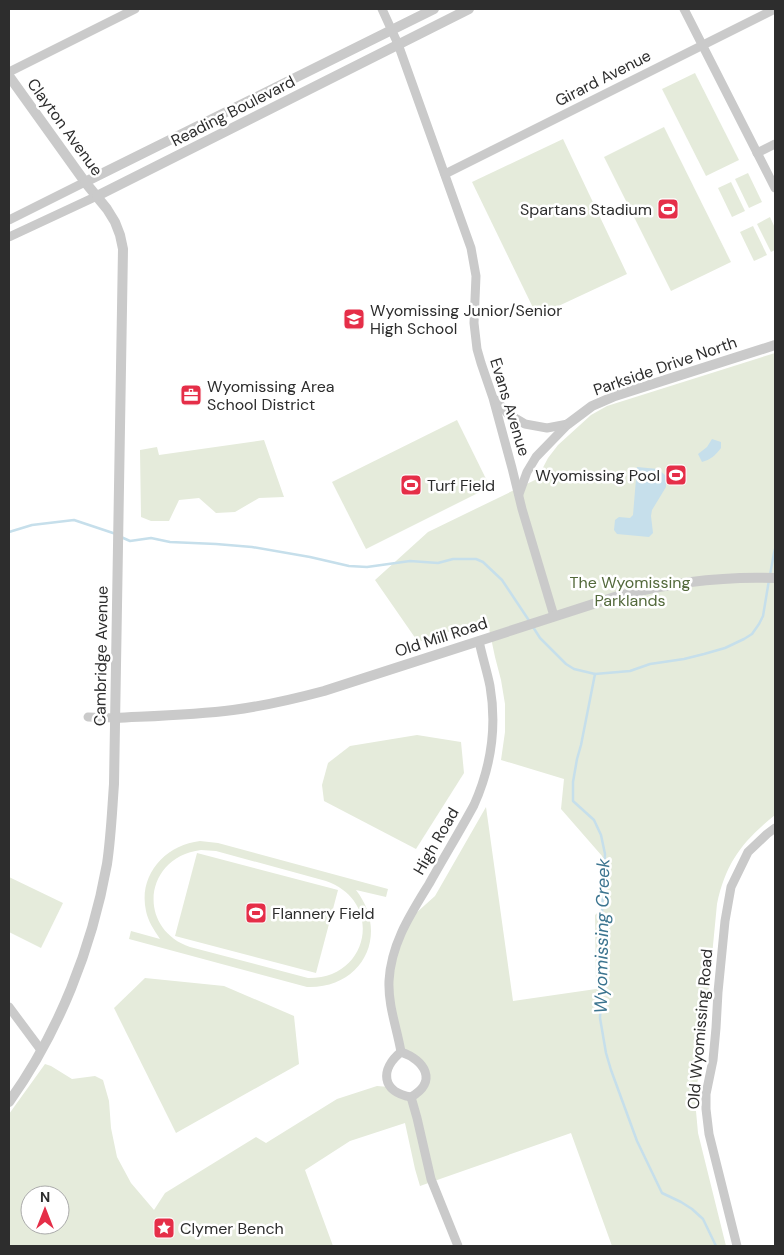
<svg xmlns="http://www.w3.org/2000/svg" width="784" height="1255" font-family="'DM Sans',sans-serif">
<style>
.green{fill:#e5ebdb;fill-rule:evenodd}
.water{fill:#c6dfeb}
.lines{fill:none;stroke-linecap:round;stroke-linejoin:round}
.stream{stroke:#c6dfeb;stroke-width:2.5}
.minor{stroke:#cacaca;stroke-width:9}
.tertiary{stroke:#cacaca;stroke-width:10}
.labels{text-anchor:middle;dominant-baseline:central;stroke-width:5;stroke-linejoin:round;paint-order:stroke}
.street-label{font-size:16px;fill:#2d2d2d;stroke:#fff}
.poi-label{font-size:16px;fill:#2d2d2d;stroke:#fff;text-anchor:start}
.park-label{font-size:16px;fill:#53693b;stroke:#fff}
.water-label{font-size:18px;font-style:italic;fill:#3b748f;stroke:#fff}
</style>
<rect width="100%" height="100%" fill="#fff"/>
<!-- green -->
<g class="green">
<polygon points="695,73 739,160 706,176 662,89"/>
<polygon points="664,127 731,262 671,291 604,157"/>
<polygon points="563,139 627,274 537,316 472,182"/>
<polygon points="748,173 762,202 749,208 735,179"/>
<polygon points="731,182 745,211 732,217 718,188"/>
<polygon points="770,217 775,228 775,250 771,252 757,224"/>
<polygon points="753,226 767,255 754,261 740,232"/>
<path d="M775 353V815C743 841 726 862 717 904L704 1038 697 1085 696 1111 698 1133 726 1246H612L571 1133 420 1186 415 1169 405 1123 350 1141 305 1170 333 1246H9V1114L45 1064 51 1066 72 1079 95 1076 103 1080 109 1101 111 1128 117 1157 131 1183 154 1210 165 1193 256 1137 266 1143 337 1099 377 1086 389 1087 403 1096 422 1089 424 1069 401 1052 389 982 406 922 435 896 486 807 513 1001 596 989 595 915 607 904 600 895 602 856 561 809 564 779 501 760 505 732V704L501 680 495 657 487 619 418 642 375 580 428 532 537 479 548 458 558 445 591 415 607 406ZM30 1195H60V1225H30Z"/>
<polygon points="457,420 490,487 366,549 332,482"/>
<polygon points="264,440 284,497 259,498 235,512 216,513 199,498 179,500 169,521 151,521 141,517 140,450 157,447 159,455"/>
<polygon points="417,735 461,742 464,773 416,849 324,801 322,785 328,763 350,746"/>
<path d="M200 841 218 843 388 889 386 897 356 890C390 934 363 989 307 987L129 939 131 931 160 939C154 930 148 921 146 911 138 875 165 845 200 841ZM201 850 216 851 326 881C384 901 370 979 308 978L190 947C136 928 144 857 201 850Z"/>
<polygon points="197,853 338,890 316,973 175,936"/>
<polygon points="9,877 63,903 41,948 9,932"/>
<polygon points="145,978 224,986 294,1016 299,1064 176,1133 114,1008"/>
</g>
<!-- water -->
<g class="water">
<path d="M712 439 721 442V448C716 455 710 460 702 462L698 454 707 447Z"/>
<polygon points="637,467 658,469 666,476 666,487 652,510 651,516 653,533 649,537 617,534 614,530 615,520 619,517 630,518 633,515"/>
</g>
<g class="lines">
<!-- stream -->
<g class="stream">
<polyline points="9,532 32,525 74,520 116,534"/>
<polyline points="121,537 130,541 151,538 170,542 216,544 252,547 310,557 349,566 367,567 410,561 438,563 453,559 476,559 483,562 502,580 530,622"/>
<polyline points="770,575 774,553 775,549"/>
<polyline points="533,627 540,638 566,664 574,669 595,674 630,671 650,664 684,659 704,654 725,648 744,639 752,634 759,624 763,616 769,580"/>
<polyline points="595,674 581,745 577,759 573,782 573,801 594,820 601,835 605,854 601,932 603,959 600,1018 606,1053 611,1070 637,1141 662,1193 681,1202 692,1209 703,1219 716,1246"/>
</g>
<!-- minor -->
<g class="minor">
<polyline points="382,9 398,44 471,248 476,276 474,323 477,349 481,363 493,398 512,468 522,509 554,616"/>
<polyline points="684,9 775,188"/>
<polyline points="9,72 135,9"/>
<polyline points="757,153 775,144"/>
<polyline points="445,174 775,9"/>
<polyline points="9,220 85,182"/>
<polyline points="9,237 97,196"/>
<polyline points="496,400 508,414 525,424 547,428 568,424"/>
<polyline points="519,494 527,472 536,457 568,424"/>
<polyline points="88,717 115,718"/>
<polyline points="9,1007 41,1050"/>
<path d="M401 1052C397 1028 388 1006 389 981 391 944 410 915 429 884 444 857 460 831 474 805 491 767 497 727 490 686 487 671 482 656 479 641"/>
<path d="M401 1052C425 1060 438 1082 411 1097 381 1092 380 1069 401 1052Z"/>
<polyline points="411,1097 417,1118 431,1179 458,1246"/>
<polyline points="737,1246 709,1134 706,1109 706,1094 713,1060 716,1028 718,992 725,921 731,887 748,852 767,834 775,828"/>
</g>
<!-- tertiary -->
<g class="tertiary">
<path d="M9 76 85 182 107 209 115 222 120 235 123 249 114 784C112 811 111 837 107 864 92 948 59 1032 9 1102"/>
<polyline points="85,182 434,9"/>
<polyline points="97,196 469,9"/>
<polyline points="568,424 592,406 615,396 775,345"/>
<path d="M115 718C154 716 194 715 233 710 264 706 294 699 324 691L618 596C669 583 723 576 775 578"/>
</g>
</g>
<!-- icons -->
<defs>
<g id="stadium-square" transform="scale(1.125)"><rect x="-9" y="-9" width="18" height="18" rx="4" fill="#e52e48" stroke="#fff"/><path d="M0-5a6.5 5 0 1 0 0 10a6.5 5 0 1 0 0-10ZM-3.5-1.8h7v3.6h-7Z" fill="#fff"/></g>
<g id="school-square" transform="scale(1.125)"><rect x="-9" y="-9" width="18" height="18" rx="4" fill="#e52e48" stroke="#fff"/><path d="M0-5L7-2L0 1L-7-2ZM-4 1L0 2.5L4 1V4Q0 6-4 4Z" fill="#fff"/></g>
<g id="office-square" transform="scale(1.125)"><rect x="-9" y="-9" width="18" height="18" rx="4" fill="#e52e48" stroke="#fff"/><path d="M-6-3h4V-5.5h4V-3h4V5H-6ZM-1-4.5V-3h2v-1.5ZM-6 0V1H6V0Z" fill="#fff"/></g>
<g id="sight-square" transform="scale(1.125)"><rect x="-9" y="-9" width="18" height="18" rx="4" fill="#e52e48" stroke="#fff"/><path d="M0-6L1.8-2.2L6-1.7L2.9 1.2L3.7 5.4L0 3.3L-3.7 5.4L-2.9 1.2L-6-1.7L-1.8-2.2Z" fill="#fff"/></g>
</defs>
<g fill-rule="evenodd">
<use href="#stadium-square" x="668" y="209"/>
<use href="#school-square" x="354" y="319"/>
<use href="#office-square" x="191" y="395"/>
<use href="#stadium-square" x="676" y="475"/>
<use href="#stadium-square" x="411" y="485"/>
<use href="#stadium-square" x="256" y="913"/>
<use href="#sight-square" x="164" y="1228"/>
</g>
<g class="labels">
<!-- street labels -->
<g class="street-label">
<text transform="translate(603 78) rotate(-27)">Girard Avenue</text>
<text transform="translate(233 111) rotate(-27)">Reading Boulevard</text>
<text transform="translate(65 127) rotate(54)">Clayton Avenue</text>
<text transform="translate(665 366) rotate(-19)">Parkside Drive North</text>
<text transform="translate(510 407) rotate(73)">Evans Avenue</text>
<text transform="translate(441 637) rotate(-18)">Old Mill Road</text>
<text transform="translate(101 656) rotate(-89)">Cambridge Avenue</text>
<text transform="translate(436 841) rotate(-60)">High Road</text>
<text transform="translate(700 1029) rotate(-85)">Old Wyomissing Road</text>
</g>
<!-- poi labels -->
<g class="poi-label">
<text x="652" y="209" text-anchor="end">Spartans Stadium</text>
<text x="370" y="310">Wyomissing Junior/Senior<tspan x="370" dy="18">High School</tspan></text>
<text x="207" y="386">Wyomissing Area<tspan x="207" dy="18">School District</tspan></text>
<text x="660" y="475" text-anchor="end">Wyomissing Pool</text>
<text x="427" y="485">Turf Field</text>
<text x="272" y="913">Flannery Field</text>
<text x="180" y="1228">Clymer Bench</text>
</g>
<!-- park labels -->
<g class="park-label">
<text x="630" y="582">The Wyomissing<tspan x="630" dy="18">Parklands</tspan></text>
</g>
<!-- water labels -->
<g class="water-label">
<text transform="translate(602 936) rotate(-89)">Wyomissing Creek</text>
</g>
</g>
<!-- border -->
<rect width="784" height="1255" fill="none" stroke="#2d2d2d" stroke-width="20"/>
<!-- north arrow -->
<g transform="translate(45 1210)"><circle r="24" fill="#ffffff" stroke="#ababab"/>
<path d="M0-4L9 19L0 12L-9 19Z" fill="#e52e48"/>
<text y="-8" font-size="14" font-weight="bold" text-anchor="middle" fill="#2d2d2d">N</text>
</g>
</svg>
